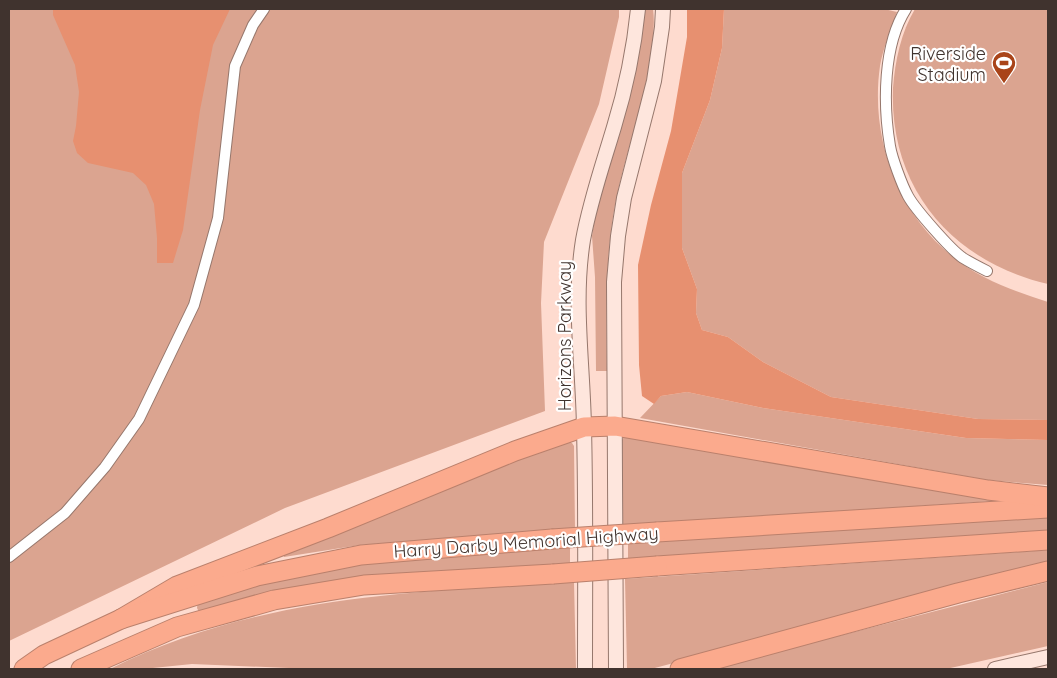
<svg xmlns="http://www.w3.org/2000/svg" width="1057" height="678" font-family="Quicksand,sans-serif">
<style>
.green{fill:#dba490}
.water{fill:#e79070}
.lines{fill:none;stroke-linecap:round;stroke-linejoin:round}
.street-casing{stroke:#96776c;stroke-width:12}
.secondary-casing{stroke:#96776c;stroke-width:16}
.highway-casing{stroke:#ba806c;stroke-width:21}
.street{stroke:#fff;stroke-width:10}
.secondary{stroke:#fee6dd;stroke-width:14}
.highway{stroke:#fbaa8d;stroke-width:19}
.highway-bridge-casing{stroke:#ba806c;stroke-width:21;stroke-linecap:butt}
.highway-bridge{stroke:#fbaa8d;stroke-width:19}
.labels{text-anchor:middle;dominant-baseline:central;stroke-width:4.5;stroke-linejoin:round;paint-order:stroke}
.poi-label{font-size:18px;fill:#40332e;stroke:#fff;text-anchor:end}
.street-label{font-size:18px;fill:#40332e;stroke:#fff}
</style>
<rect width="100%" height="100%" fill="#fedbcf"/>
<!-- green -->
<g class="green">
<polygon points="9,9 619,9 619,17 599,104 544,242 541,303 545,411 285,508 9,641"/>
<path d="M642 9H653C655 24 653 39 651 54 644 105 625 154 615 205 605 260 606 315 607 371H596L595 277 592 236 598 198Z"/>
<path d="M724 9H884L897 12C891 30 883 48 880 66 868 150 908 238 984 277 1005 288 1027 295 1048 302V420L978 419 831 397 763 362 728 337 702 330 696 313 697 289 682 248V173L710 100 722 48Z"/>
<path d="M915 9H1048V284C953 262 889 189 893 88 895 61 901 32 915 9Z"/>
<polygon points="687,392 763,408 966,438 1048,440 1048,485 987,480 640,418 661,396"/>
<polygon points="624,437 993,497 993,501 623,526 622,440"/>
<polygon points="566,440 572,443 574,446 575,530 360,545 284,557 283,553"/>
<polygon points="1048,515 1048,533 628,561 628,543"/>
<polygon points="570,547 570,564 199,612 197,608 198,600 332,565"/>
<polygon points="1048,550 1048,564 651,669 627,668 625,579"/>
<path d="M574 582 576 669H312L192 664 143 669H110C259 595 412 592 574 582Z"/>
<polygon points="1048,582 1048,646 946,669 711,669"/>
</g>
<!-- water -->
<g class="water">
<polygon points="53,9 230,9 213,45 200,110 183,230 173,263 157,263 157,238 154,204 146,185 133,173 88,163 77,153 73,141 76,126 79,92 75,65 53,15"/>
<polygon points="687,9 724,9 722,48 710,100 682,173 682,248 697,289 696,313 702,330 728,337 763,362 831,397 978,419 1048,420 1048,440 966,438 763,408 687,392 661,396 654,404 642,396 639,365 638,265 651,205 671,131 687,37"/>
</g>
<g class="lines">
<!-- street casing -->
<g class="street-casing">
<g id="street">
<path d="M906 9C883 45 883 104 890 146 892 158 902 185 908 196 915 209 951 250 963 258 971 263 979 267 987 271"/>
<polyline points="9,557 65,513 105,467 139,419 194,305 218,218 235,66 253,25 264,9"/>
</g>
</g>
<!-- secondary casing -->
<g class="secondary-casing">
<g id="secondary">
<path d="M585 669C585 589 586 508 584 428 583 365 573 302 583 240 590 201 603 164 614 127 626 88 634 49 638 9"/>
<polyline points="616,669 614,282 618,236 624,198 654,81 662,27 663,9"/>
<polyline points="995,669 1048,657"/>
</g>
</g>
<!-- highway casing -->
<g class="highway-casing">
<g id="highway">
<polyline points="657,532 1048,508"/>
<polyline points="657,566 1048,540"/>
<polyline points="121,619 177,586 328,528 515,451 584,427 615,426 988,490 1048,497"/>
<polyline points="24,669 44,655 121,619 257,576 361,555 552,539"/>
<polyline points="81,669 177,627 274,600 364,585 553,574"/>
<polyline points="680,669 958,593 1048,571"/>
</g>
</g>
<!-- street -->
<use href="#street" class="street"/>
<!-- secondary -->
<use href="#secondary" class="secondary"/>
<!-- highway -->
<use href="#highway" class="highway"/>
<!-- highway-bridge casing -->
<g class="highway-bridge-casing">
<g id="highway-bridge">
<polyline points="552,539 657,532"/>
<polyline points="553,574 657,566"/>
</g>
</g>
<!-- highway-bridge -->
<use href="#highway-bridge" class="highway-bridge"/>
</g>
<!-- icons -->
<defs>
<g id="stadium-pin" transform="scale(1.25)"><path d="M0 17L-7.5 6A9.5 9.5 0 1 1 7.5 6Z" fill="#a94419" stroke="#fff"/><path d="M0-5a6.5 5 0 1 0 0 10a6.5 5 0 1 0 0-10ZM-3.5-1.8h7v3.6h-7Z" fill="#fff"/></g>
</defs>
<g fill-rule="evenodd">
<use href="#stadium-pin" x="1004" y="63"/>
</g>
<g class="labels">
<!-- poi labels -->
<g class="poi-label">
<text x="986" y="53">Riverside<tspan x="986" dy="21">Stadium</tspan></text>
</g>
<!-- street labels -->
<g class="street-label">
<text transform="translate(564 336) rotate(-90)">Horizons Parkway</text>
<text transform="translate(526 542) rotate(-4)">Harry Darby Memorial Highway</text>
</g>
</g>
<!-- border -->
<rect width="1057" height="678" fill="none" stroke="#40332e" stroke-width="20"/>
</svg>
